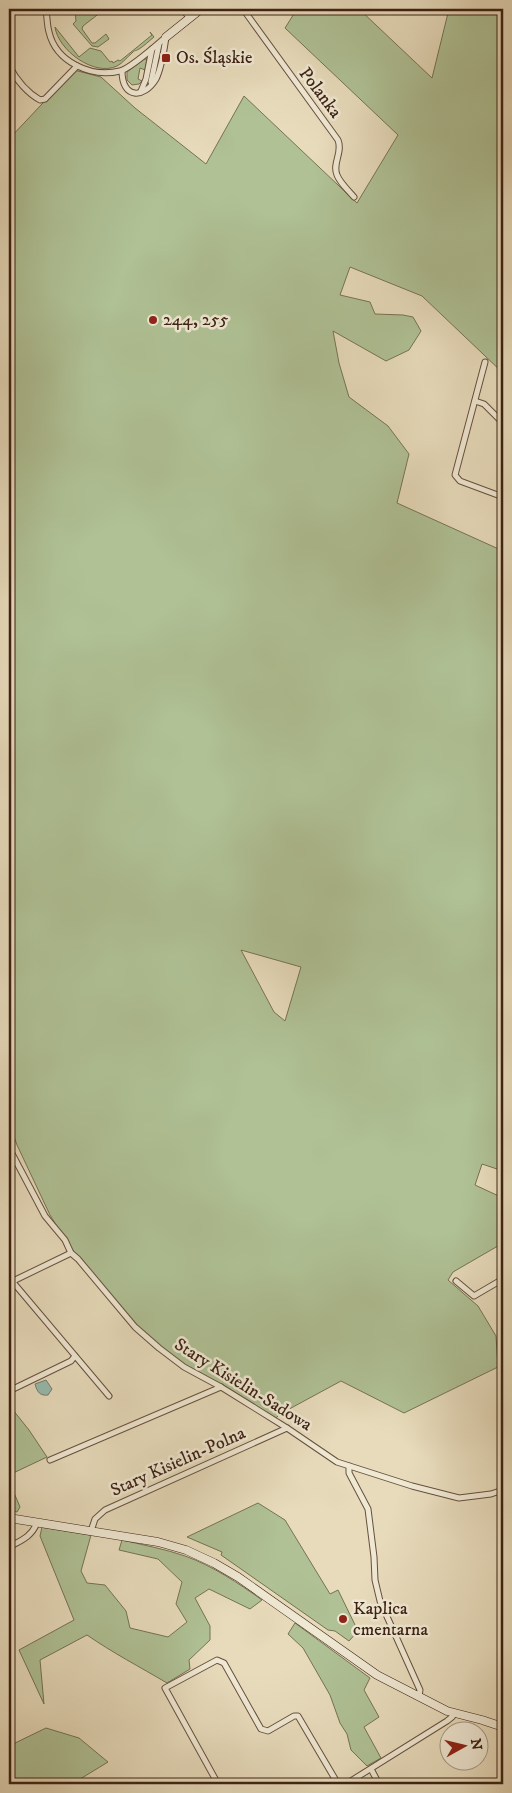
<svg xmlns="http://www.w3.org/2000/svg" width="512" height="1793" font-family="'IM FELL DW Pica',serif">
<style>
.green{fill:#afc195;stroke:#767254;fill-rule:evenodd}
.water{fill:#97bbae;stroke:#737e70}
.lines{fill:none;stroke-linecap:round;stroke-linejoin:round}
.street-casing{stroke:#68503e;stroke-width:7}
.secondary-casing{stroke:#3d2214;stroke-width:9}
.street{stroke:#efe8d3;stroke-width:5}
.secondary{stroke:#efe8d3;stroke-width:8}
.poi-dot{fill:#8f2418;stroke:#efe8d3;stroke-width:2}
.labels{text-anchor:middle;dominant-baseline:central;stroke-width:5;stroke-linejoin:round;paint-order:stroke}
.poi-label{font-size:18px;fill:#3d2214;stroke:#efe8d3;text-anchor:start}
.street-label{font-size:18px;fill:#3d2214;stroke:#efe8d3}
</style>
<rect width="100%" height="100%" fill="#e7dbbb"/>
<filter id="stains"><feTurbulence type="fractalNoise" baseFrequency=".004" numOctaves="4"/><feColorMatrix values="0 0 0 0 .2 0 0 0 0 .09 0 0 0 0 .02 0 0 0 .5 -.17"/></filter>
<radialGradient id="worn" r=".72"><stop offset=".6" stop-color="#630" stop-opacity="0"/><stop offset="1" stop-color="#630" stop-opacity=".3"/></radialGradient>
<!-- green -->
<g class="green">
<polygon points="99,9 101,12 83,26 82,29 92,43 95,43 106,34 109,39 98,47 92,46 73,24 76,21 75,11"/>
<path d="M297 9H359L432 78 449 9H503V373L422 296 350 267 340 295 370 302 375 314 403 315 413 317 421 331 409 350 386 361 333 331 339 363 349 397 388 426 409 454 397 503 503 551V795L500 806 503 834V1171L482 1164 475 1185 503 1198V1243L453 1272 448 1280 478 1306 496 1336 498 1367 404 1413 341 1381 280 1414 274 1420 162 1353 131 1319 73 1252 50 1215 17 1145 9 1122V139L74 70 101 77 135 108 206 164 244 96 357 203 398 135 285 28ZM241 950 301 967 285 1021 274 1012Z"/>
<path d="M55 27 79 57 90 48 101 51 110 62 112 61 113 63 118 60 120 61 152 35 150 32 154 37C149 41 144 46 139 49 134 52 136 49 132 53 127 57 123 63 117 66 94 77 58 50 55 27Z"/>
<polygon points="144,59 147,59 145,70 140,68 138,79 142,81 139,84 132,85 127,80 127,72"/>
<polygon points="9,1405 29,1430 47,1457 9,1475"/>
<polygon points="9,1481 20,1507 17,1512 9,1510"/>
<polygon points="258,1503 285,1520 330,1594 338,1590 358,1631 349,1641 335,1631 328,1630 221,1555 222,1552 187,1537"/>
<path d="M42 1527 91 1535 81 1571 87 1583 105 1585 126 1611 130 1628 168 1637 187 1622 176 1604 182 1582 158 1559 119 1550 122 1540C143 1545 165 1549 185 1556 213 1566 238 1583 262 1600L250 1609 209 1589 195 1598 210 1626V1640L189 1660 190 1669 167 1683C140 1667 113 1653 87 1635L40 1660 44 1704 19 1650 74 1620 40 1536Z"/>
<polygon points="295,1623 370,1678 364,1690 379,1717 364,1727 381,1758 367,1766 351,1750 347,1734 340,1723 330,1695 303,1648 288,1634"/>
<polygon points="46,1728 79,1738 108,1762 72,1784 21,1784 9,1774 9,1746"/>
</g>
<!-- water -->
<path class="water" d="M46 1380 52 1389 48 1395C40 1396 37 1392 35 1384Z"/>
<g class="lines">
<!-- street casing -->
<g class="street-casing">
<g id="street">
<path d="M46 9C47 16 47 25 49 32 56 62 91 78 120 71 129 69 158 44 166 37"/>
<polyline points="182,9 190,18"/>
<path d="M243 9 338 140C343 153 332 163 337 175 340 183 349 191 354 197"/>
<path d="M9 66C16 79 26 92 40 100L45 99 77 66"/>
<path d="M122 71C122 99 144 99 156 79 162 67 164 50 166 37"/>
<polyline points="151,82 159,44"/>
<polyline points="141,91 146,79 152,49"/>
<polyline points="485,362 455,475 460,481 503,497"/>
<polyline points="475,401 484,404 503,423"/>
<polyline points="9,1148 45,1216 65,1240 71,1253 78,1259 135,1327 159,1348 184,1367 221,1387 287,1428 337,1462 412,1486 459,1498 491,1494 503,1490"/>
<polyline points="12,1281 109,1396"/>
<polyline points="456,1281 474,1296 503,1279"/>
<polyline points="9,1283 71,1253"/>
<polyline points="9,1391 71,1361 75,1356"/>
<polyline points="50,1460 221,1387"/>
<polyline points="349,1466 349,1473 368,1509 374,1557 375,1580 380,1601 420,1690 419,1696"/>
<polyline points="91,1531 95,1519 105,1510 287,1428"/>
<path d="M9 1547C22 1540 31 1537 37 1523"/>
<polyline points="371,1769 379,1784"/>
<polyline points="9,1779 15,1784"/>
<polyline points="218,1784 165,1688 217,1660 224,1663 261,1729 268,1731 294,1716 298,1716 338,1784"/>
<polyline points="346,1784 447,1721 452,1717 454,1714"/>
</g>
</g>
<!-- secondary casing -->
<g class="secondary-casing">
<g id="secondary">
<polyline points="166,37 201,9"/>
<polyline points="9,1518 158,1542 186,1550 214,1563 238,1577 377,1675 447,1711 482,1720 503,1727"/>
<polyline points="503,1616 503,1632"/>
</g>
</g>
<!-- street -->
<use href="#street" class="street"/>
<!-- secondary -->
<use href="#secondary" class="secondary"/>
</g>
<!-- markers -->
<g class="poi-dot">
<rect x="161" y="53" width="10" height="10" rx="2.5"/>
<circle cx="153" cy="320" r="5"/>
<circle cx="343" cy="1619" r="5"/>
</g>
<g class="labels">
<!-- poi labels -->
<g class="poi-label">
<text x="176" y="58">Os. Śląskie</text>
<text x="163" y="320">244, 255</text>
<text x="353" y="1609">Kaplica<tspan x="353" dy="21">cmentarna</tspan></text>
</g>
<!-- street labels -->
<g class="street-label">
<text transform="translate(320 93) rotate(53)">Polanka</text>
<text transform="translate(243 1385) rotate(32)">Stary Kisielin-Sadowa</text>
<text transform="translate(178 1462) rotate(-24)">Stary Kisielin-Polna</text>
</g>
</g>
<!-- margin -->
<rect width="512" height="1793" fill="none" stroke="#e7dbbb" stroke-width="30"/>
<rect x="10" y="10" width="492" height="1773" fill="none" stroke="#3d2214" stroke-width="2.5"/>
<rect x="15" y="15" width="482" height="1763" fill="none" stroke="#3d2214"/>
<!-- north arrow -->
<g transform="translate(464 1746) rotate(82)"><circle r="24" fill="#efe8d3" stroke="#a89987"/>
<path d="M0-4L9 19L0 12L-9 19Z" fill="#8f2418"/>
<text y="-8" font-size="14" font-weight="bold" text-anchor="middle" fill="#3d2214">N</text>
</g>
<rect width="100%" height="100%" filter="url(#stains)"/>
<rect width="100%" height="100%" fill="url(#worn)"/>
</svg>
